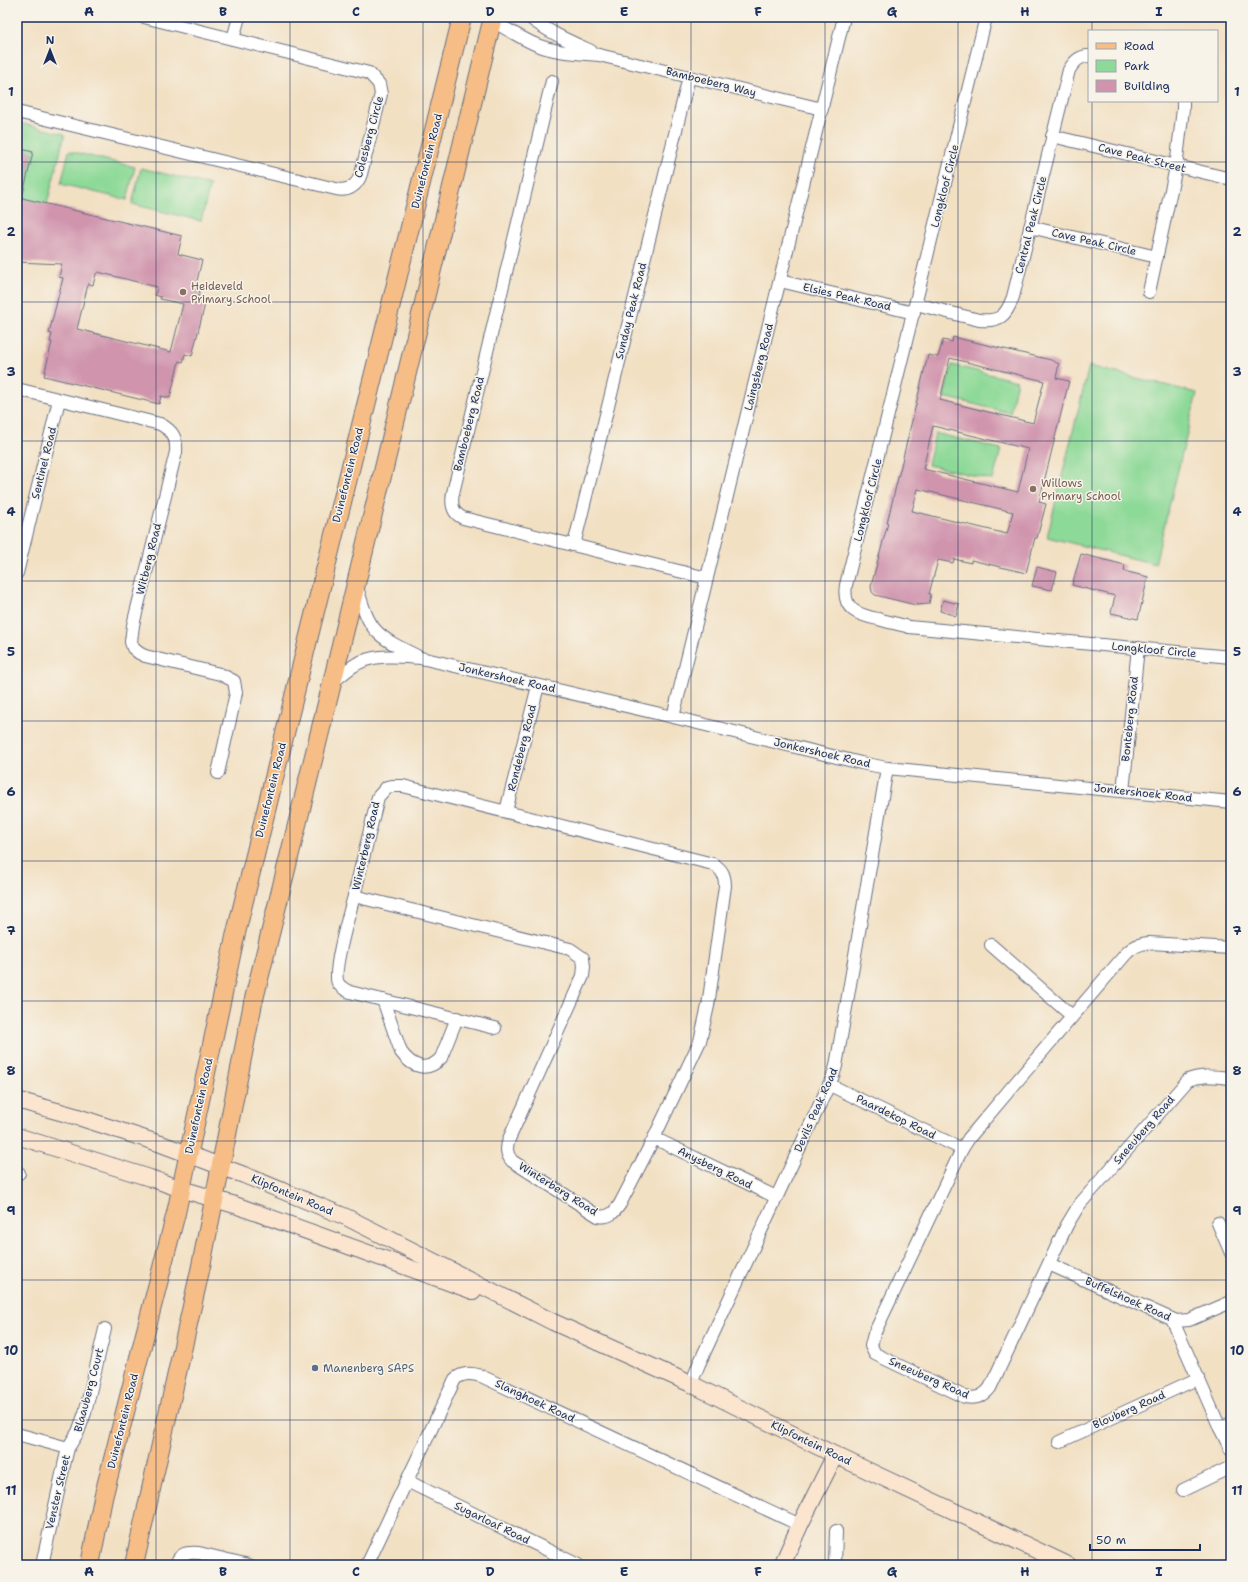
<svg xmlns="http://www.w3.org/2000/svg" width="1248" height="1582" font-family="'Shantell Sans',sans-serif">
<style>
.green{fill:#8dd997;stroke:#54847a}
.building{fill:#d094ad;fill-rule:evenodd}
.lines{fill:none;stroke-linecap:round;stroke-linejoin:round}
.street-casing{stroke:#666d81;stroke-width:14}
.secondary-casing{stroke:#666d81;stroke-width:18}
.primary-casing{stroke:#666d81;stroke-width:20}
.street{stroke:#fff;stroke-width:12}
.secondary{stroke:#fbe5cf;stroke-width:16}
.primary{stroke:#f6be86;stroke-width:18}
.grid{fill:none;stroke:#1b2f5e;stroke-width:1;stroke-opacity:0.55}
.education-dot{fill:#8d6e63;stroke:#f7f3e8;stroke-width:1.5}
.service-dot{fill:#5c6f8a;stroke:#f7f3e8;stroke-width:1.5}
.labels{text-anchor:middle;dominant-baseline:central;stroke-width:3;stroke-linejoin:round;paint-order:stroke}
.street-label{font-size:11px;fill:#1b2f5e;stroke:#f7f3e8}
.education-label{font-size:11px;fill:#785e54;stroke:#f7f3e8;text-anchor:start}
.service-label{font-size:11px;fill:#4e5e75;stroke:#f7f3e8;text-anchor:start}
.neatline{fill:none;stroke:#1b2f5e;stroke-width:1.5}
.grid-label{font-size:13px;text-anchor:middle;font-weight:bold;fill:#1b2f5e}
</style>
<rect width="100%" height="100%" fill="#f7f3e8"/>
<filter id="ink" filterUnits="userSpaceOnUse"><feTurbulence type="fractalNoise" baseFrequency=".025" numOctaves="2"/><feDisplacementMap in="SourceGraphic" scale="8" xChannelSelector="R" yChannelSelector="G"/><feConvolveMatrix kernelMatrix="1 2 1 2 8 2 1 2 1" color-interpolation-filters="sRGB"/></filter>
<filter id="wash" filterUnits="userSpaceOnUse"><feTurbulence type="fractalNoise" baseFrequency=".012" numOctaves="4" result="noise"/><feDisplacementMap in="SourceGraphic" scale="16" xChannelSelector="R" yChannelSelector="G"/><feGaussianBlur stdDeviation="0.9" result="paint"/><feColorMatrix in="noise" values="0 0 0 0 0 0 0 0 0 0 0 0 0 0 0 0 0 1.4 0 .05"/><feComposite in="paint" operator="in"/></filter>
<g filter="url(#wash)">
<rect width="100%" height="100%" fill="#f2e0c3"/>
<!-- green -->
<g class="green">
<polygon points="19,123 65,134 47,204 17,231 17,217 33,152 17,148 17,129"/>
<polygon points="69,151 135,167 127,200 61,184"/>
<polygon points="141,168 210,185 201,221 132,204"/>
<polygon points="952,365 1017,381 1010,413 944,397"/>
<polygon points="1089,366 1197,393 1155,564 1047,537"/>
<polygon points="935,433 1001,449 993,480 928,465"/>
</g>
<g id="blocks">
<!-- building -->
<g class="building">
<path d="M17 148 33 152 22 198 182 236 178 254 202 260 195 289 200 291 198 298 206 300 192 356 185 354 183 362 179 361 170 398 161 396 159 404 44 376 52 342H50L52 334 49 333 63 278 59 277 62 264 17 262ZM98 272 157 287 155 295 161 297 160 299 183 304 171 352 77 329 88 284 93 285 96 274Z"/>
<path d="M953 337 1051 360 1059 364 1056 378 1069 381 1039 502 1046 504 1037 538H1035L1026 573 971 560V563L954 559 953 563 938 560 929 594H931L929 604 916 605 875 595 872 592 871 586 888 523H887L928 355 938 357 943 340 952 342ZM950 358 1044 381 1033 423 940 400ZM933 426 1028 449 1018 492 923 469ZM918 489 1013 512 1007 534 912 511Z"/>
<polygon points="1081,554 1125,565 1124,571 1148,577 1138,619 1111,613 1115,596 1072,585"/>
<polygon points="1037,567 1057,572 1052,590 1032,586"/>
<polygon points="943,600 959,604 956,616 940,611"/>
</g>
</g>
</g>
<g filter="url(#ink)">
<use href="#blocks" fill-opacity="0" stroke="#666d81" stroke-width="1"/>
<g class="lines">
<!-- street casing -->
<g class="street-casing">
<g id="street">
<path d="M529 17C548 32 569 41 591 51"/>
<path d="M986 17 846 585C842 610 858 615 878 619 888 622 899 624 909 627L1231 657"/>
<path d="M493 21C507 29 522 39 537 45 557 53 579 53 599 55L822 109"/>
<polyline points="233,39 239,17"/>
<path d="M552 81 453 493C451 504 452 513 463 518L707 578"/>
<path d="M17 112 336 189C348 192 357 186 361 174L381 94 379 84 369 73 144 17"/>
<polyline points="1052,136 1231,179"/>
<polyline points="1030,227 1157,257"/>
<polyline points="780,281 914,313"/>
<polyline points="1149,292 1176,167 1183,109 1183,101"/>
<path d="M916 304 979 320C1000 322 1006 316 1013 297L1069 70C1074 62 1079 56 1089 56"/>
<path d="M17 389 160 424C173 431 177 438 176 452L133 625 131 642 133 648 139 653 145 656 220 674 234 681 236 693 218 773"/>
<polyline points="574,545 689,77"/>
<polyline points="17,573 59,400"/>
<path d="M357 587C370 633 375 635 417 656"/>
<path d="M332 683C342 675 351 665 363 661 381 654 403 657 421 658L673 717 861 763 887 768 1231 802"/>
<polyline points="673,717 844,17"/>
<path d="M393 786H403L713 864C722 869 725 875 725 886L708 1006 700 1041 654 1138 620 1204C614 1213 609 1218 598 1216L512 1161C506 1154 506 1148 509 1139L583 976 584 967 583 958 570 949 354 896 378 797 387 787Z"/>
<polyline points="1123,791 1138,648"/>
<polyline points="506,811 538,686"/>
<path d="M354 896C350 911 332 972 338 983 341 988 346 990 350 992L495 1028"/>
<polyline points="991,945 1072,1016"/>
<path d="M1231 948 1150 943C1139 943 1132 947 1125 955L1012 1087 969 1138 962 1149 874 1334 871 1346 875 1354 965 1397C976 1399 983 1397 990 1388L1067 1225 1079 1205 1188 1080C1202 1074 1216 1077 1231 1078"/>
<path d="M383 1000 401 1052C412 1067 427 1073 441 1058L457 1018"/>
<polyline points="830,1085 962,1149"/>
<polyline points="654,1138 776,1197"/>
<polyline points="17,1173 19,1173"/>
<polyline points="1218,1223 1231,1253"/>
<polyline points="1049,1264 1176,1321 1189,1320 1231,1302"/>
<polyline points="1172,1319 1220,1428 1231,1450"/>
<polyline points="691,1384 699,1364 833,1076 836,1066 887,768"/>
<polyline points="1220,1428 1231,1423"/>
<polyline points="17,1434 68,1448"/>
<polyline points="1059,1442 1199,1378"/>
<polyline points="407,1481 578,1565"/>
<polyline points="1183,1490 1231,1467"/>
<polyline points="42,1565 64,1465 68,1448 78,1432 85,1413 105,1329"/>
<path d="M176 1565C179 1553 187 1552 199 1553L249 1565"/>
<path d="M367 1565 455 1379C463 1372 472 1373 481 1376L800 1525"/>
<polyline points="835,1565 836,1531"/>
</g>
</g>
<!-- secondary casing -->
<g class="secondary-casing">
<g id="secondary">
<polyline points="17,1100 78,1117 161,1144 244,1175 346,1217 553,1322 691,1384 835,1455 1068,1565"/>
<polyline points="17,1136 150,1178 181,1189 235,1205 473,1291"/>
<polyline points="782,1565 800,1525 835,1455"/>
</g>
</g>
<!-- primary casing -->
<g class="primary-casing">
<g id="primary">
<polyline points="90,1565 103,1498 176,1213 235,937 301,668 462,17"/>
<polyline points="134,1565 201,1266 253,1003 332,683 493,17"/>
</g>
</g>
<!-- street -->
<use href="#street" class="street"/>
<!-- secondary -->
<use href="#secondary" class="secondary"/>
<!-- primary -->
<use href="#primary" class="primary"/>
</g>
</g>
<!-- grid -->
<path class="grid" d="M156 17V1565M290 17V1565M423 17V1565M557 17V1565M691 17V1565M825 17V1565M958 17V1565M1092 17V31M1092 101V1565M17 162H1231M17 302H1231M17 441H1231M17 581H1231M17 721H1231M17 861H1231M17 1001H1231M17 1141H1231M17 1280H1231M17 1420H1231"/>
<!-- markers -->
<g class="education-dot">
<circle cx="183" cy="292" r="4"/>
<circle cx="1033" cy="489" r="4"/>
</g>
<circle class="service-dot" cx="315" cy="1368" r="4"/>
<g class="labels">
<!-- street labels -->
<g class="street-label">
<text transform="translate(711 82) rotate(14)">Bamboeberg Way</text>
<text transform="translate(369 137) rotate(-75)">Colesberg Circle</text>
<text transform="translate(1142 158) rotate(14)">Cave Peak Street</text>
<text transform="translate(427 161) rotate(-76)">Duinefontein Road</text>
<text transform="translate(945 186) rotate(-76)">Longkloof Circle</text>
<text transform="translate(1031 225) rotate(-76)">Central Peak Circle</text>
<text transform="translate(1094 242) rotate(13)">Cave Peak Circle</text>
<text transform="translate(847 297) rotate(13)">Elsies Peak Road</text>
<text transform="translate(631 311) rotate(-76)">Sunday Peak Road</text>
<text transform="translate(759 367) rotate(-76)">Laingsberg Road</text>
<text transform="translate(469 424) rotate(-76)">Bamboeberg Road</text>
<text transform="translate(44 463) rotate(-76)">Sentinel Road</text>
<text transform="translate(348 475) rotate(-76)">Duinefontein Road</text>
<text transform="translate(868 500) rotate(-76)">Longkloof Circle</text>
<text transform="translate(149 559) rotate(-76)">Witberg Road</text>
<text transform="translate(1154 650) rotate(5)">Longkloof Circle</text>
<text transform="translate(507 678) rotate(13)">Jonkershoek Road</text>
<text transform="translate(1130 719) rotate(-84)">Bonteberg Road</text>
<text transform="translate(522 748) rotate(-76)">Rondeberg Road</text>
<text transform="translate(822 753) rotate(13)">Jonkershoek Road</text>
<text transform="translate(271 790) rotate(-76)">Duinefontein Road</text>
<text transform="translate(1143 793) rotate(6)">Jonkershoek Road</text>
<text transform="translate(366 846) rotate(-77)">Winterberg Road</text>
<text transform="translate(199 1106) rotate(-78)">Duinefontein Road</text>
<text transform="translate(816 1110) rotate(-66)">Devils Peak Road</text>
<text transform="translate(896 1117) rotate(26)">Paardekop Road</text>
<text transform="translate(1144 1130) rotate(-49)">Sneeuberg Road</text>
<text transform="translate(715 1168) rotate(26)">Anysberg Road</text>
<text transform="translate(558 1189) rotate(32)">Winterberg Road</text>
<text transform="translate(292 1195) rotate(23)">Klipfontein Road</text>
<text transform="translate(1128 1299) rotate(24)">Buffelshoek Road</text>
<text transform="translate(929 1378) rotate(24)">Sneeuberg Road</text>
<text transform="translate(89 1390) rotate(-75)">Blaauberg Court</text>
<text transform="translate(535 1401) rotate(25)">Slanghoek Road</text>
<text transform="translate(1129 1410) rotate(-24)">Blouberg Road</text>
<text transform="translate(123 1421) rotate(-76)">Duinefontein Road</text>
<text transform="translate(811 1443) rotate(26)">Klipfontein Road</text>
<text transform="translate(58 1492) rotate(-77)">Venster Street</text>
<text transform="translate(492 1523) rotate(26)">Sugarloaf Road</text>
</g>
<!-- education labels -->
<g class="education-label">
<text x="191" y="286">Heideveld<tspan x="191" dy="13">Primary School</tspan></text>
<text x="1041" y="483">Willows<tspan x="1041" dy="13">Primary School</tspan></text>
</g>
<!-- service labels -->
<g class="service-label">
<text x="323" y="1368">Manenberg SAPS</text>
</g>
</g>
<!-- margin -->
<rect width="1248" height="1582" fill="none" stroke="#f7f3e8" stroke-width="44"/>
<!-- legend -->
<rect x="1088" y="30" width="130" height="72" fill="#f7f3e8" stroke="#9fa5b1"/>
<rect x="1096" y="43" width="20" height="6" fill="#f6be86" stroke="#9fa5b1"/>
<text x="1124" y="50" font-size="12" fill="#1b2f5e">Road</text>
<rect x="1096" y="60" width="20" height="12" fill="#8dd997" stroke="#9fa5b1"/>
<text x="1124" y="70" font-size="12" fill="#1b2f5e">Park</text>
<rect x="1096" y="80" width="20" height="12" fill="#d094ad" stroke="#9fa5b1"/>
<text x="1124" y="90" font-size="12" fill="#1b2f5e">Building</text>
<!-- north arrow -->
<g transform="translate(50 50)" stroke="#f7f3e8" stroke-width="3" paint-order="stroke">
<path d="M0-3L7 15L0 10L-7 15Z" fill="#1b2f5e"/>
<text y="-6" font-size="11" font-weight="bold" text-anchor="middle" fill="#1b2f5e">N</text>
</g>
<!-- scale -->
<path d="M1090 1544v6h110v-6" fill="none" stroke="#1b2f5e" stroke-width="2"/>
<text x="1096" y="1544" font-size="12" fill="#1b2f5e" stroke="#f7f3e8" stroke-width="3" paint-order="stroke">50 m</text>
<rect x="22" y="22" width="1204" height="1538" class="neatline"/>
<g class="grid-label">
<text x="89" y="16">A</text>
<text x="223" y="16">B</text>
<text x="356" y="16">C</text>
<text x="490" y="16">D</text>
<text x="624" y="16">E</text>
<text x="758" y="16">F</text>
<text x="892" y="16">G</text>
<text x="1025" y="16">H</text>
<text x="1159" y="16">I</text>
<text x="11" y="96">1</text>
<text x="1237" y="96">1</text>
<text x="11" y="236">2</text>
<text x="1237" y="236">2</text>
<text x="11" y="376">3</text>
<text x="1237" y="376">3</text>
<text x="11" y="516">4</text>
<text x="1237" y="516">4</text>
<text x="11" y="656">5</text>
<text x="1237" y="656">5</text>
<text x="11" y="796">6</text>
<text x="1237" y="796">6</text>
<text x="11" y="935">7</text>
<text x="1237" y="935">7</text>
<text x="11" y="1075">8</text>
<text x="1237" y="1075">8</text>
<text x="11" y="1215">9</text>
<text x="1237" y="1215">9</text>
<text x="11" y="1355">10</text>
<text x="1237" y="1355">10</text>
<text x="11" y="1495">11</text>
<text x="1237" y="1495">11</text>
<text x="89" y="1576">A</text>
<text x="223" y="1576">B</text>
<text x="356" y="1576">C</text>
<text x="490" y="1576">D</text>
<text x="624" y="1576">E</text>
<text x="758" y="1576">F</text>
<text x="892" y="1576">G</text>
<text x="1025" y="1576">H</text>
<text x="1159" y="1576">I</text>
</g>
</svg>
